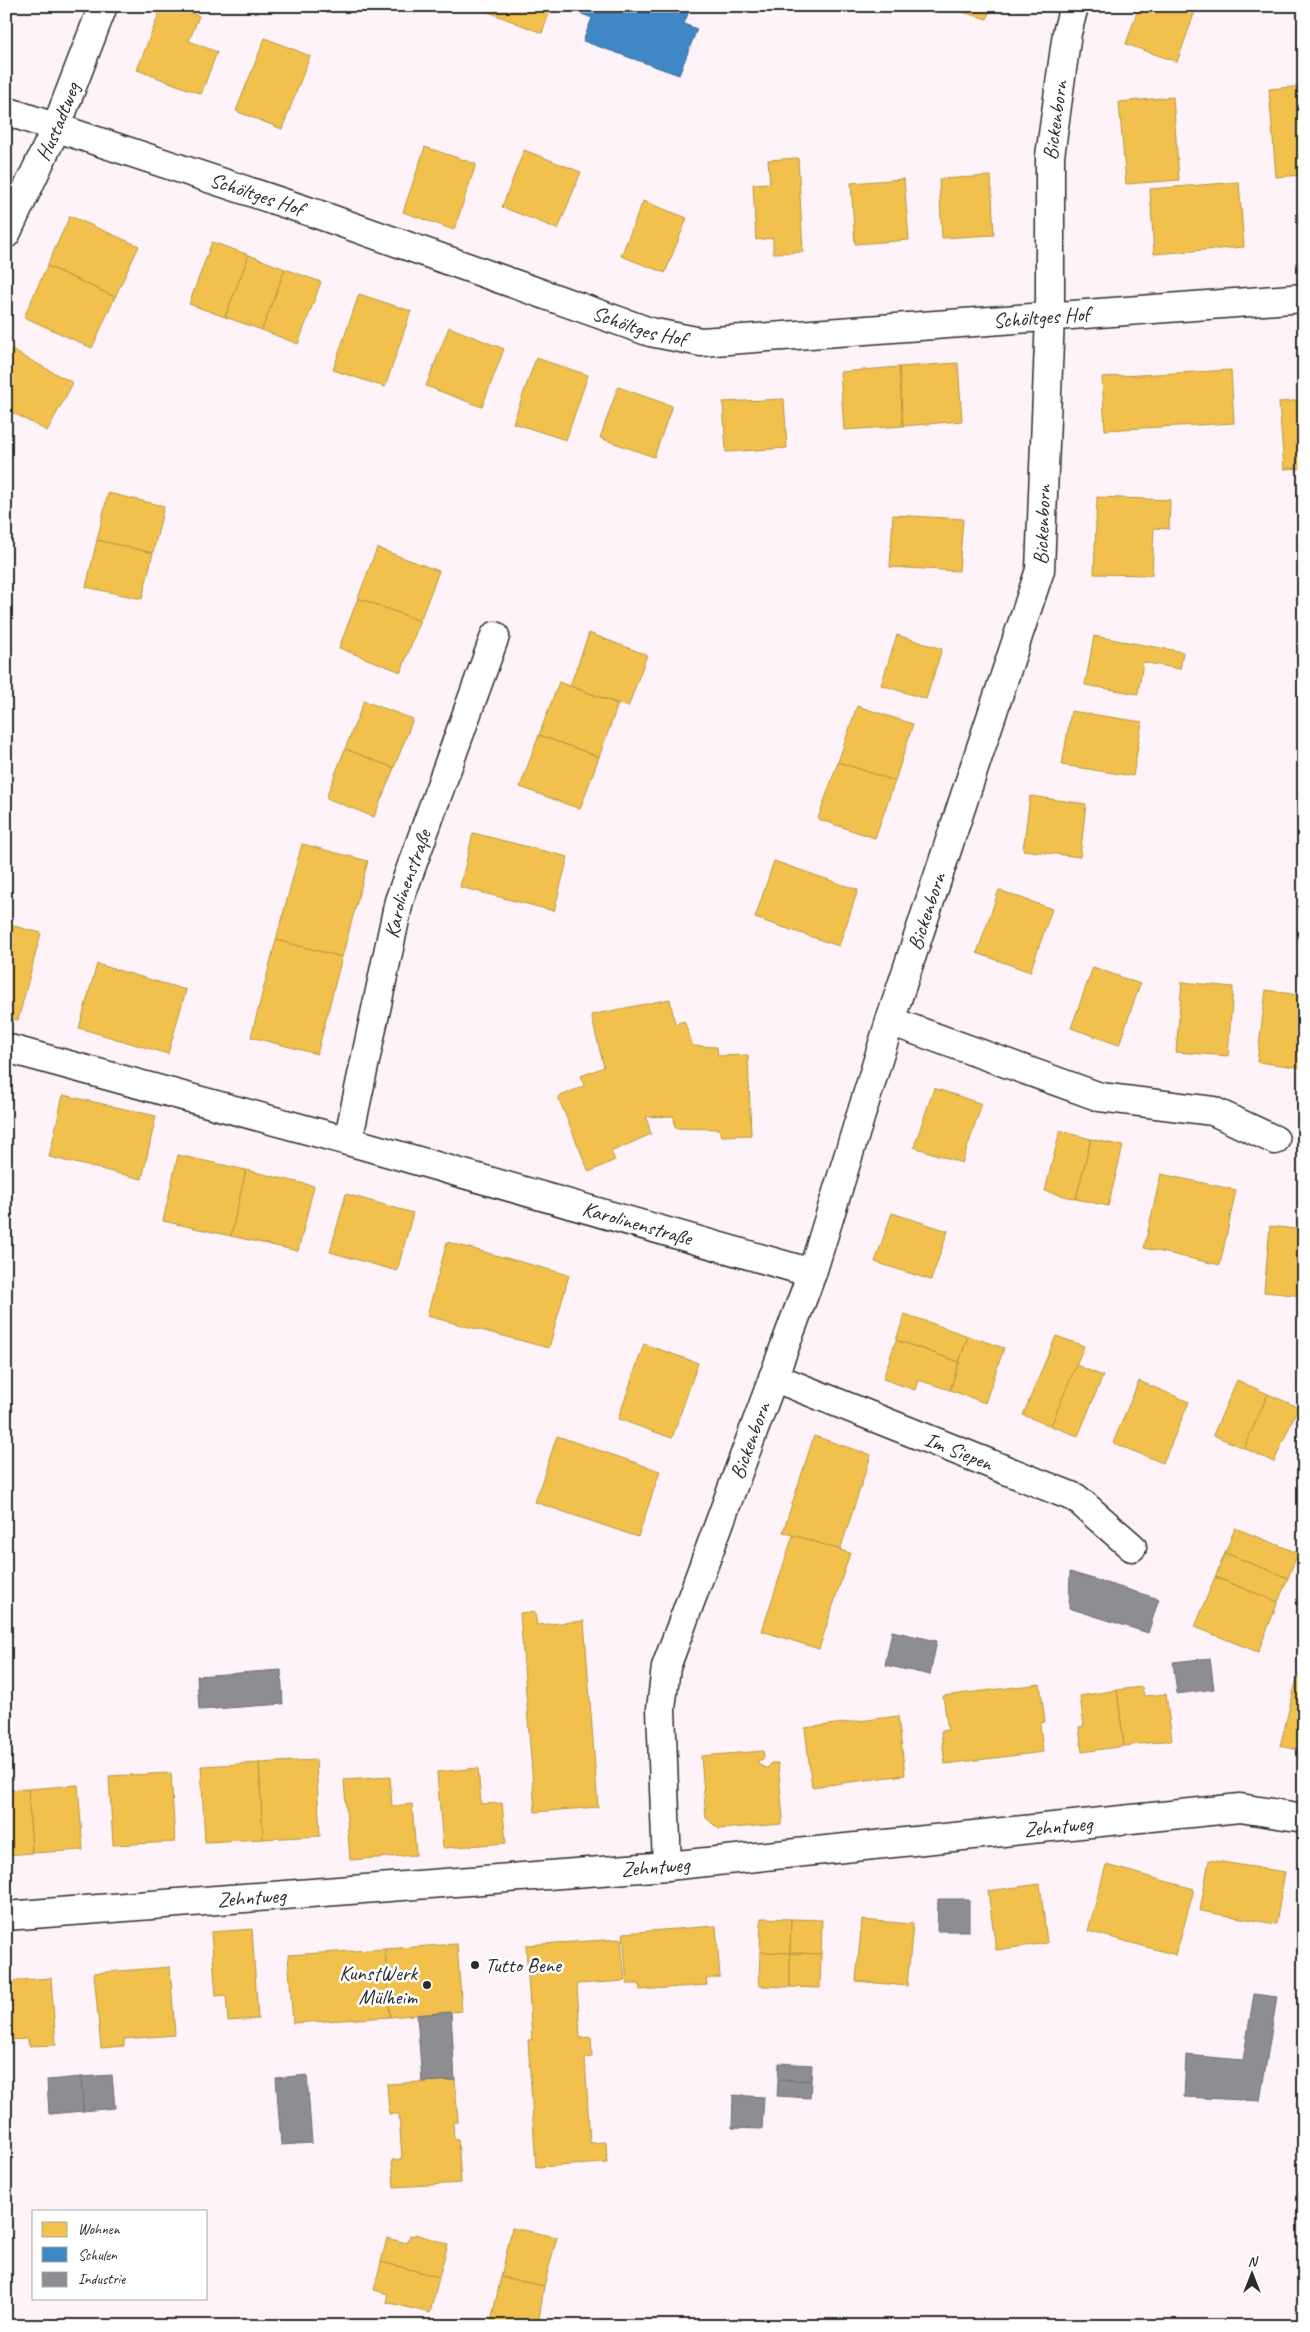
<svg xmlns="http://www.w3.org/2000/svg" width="1310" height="2332" font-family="Caveat,sans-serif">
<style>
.homes{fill:#f2c14e;stroke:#b69444}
.schools{fill:#3f88c5;stroke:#396c97}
.industry{fill:#8d8d92;stroke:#707073}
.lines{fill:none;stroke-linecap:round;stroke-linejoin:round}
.minor-casing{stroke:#2b2b2b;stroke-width:31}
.minor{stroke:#fff;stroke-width:28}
.poi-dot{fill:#2b2b2b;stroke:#fff;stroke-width:2}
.labels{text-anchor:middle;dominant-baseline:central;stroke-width:5;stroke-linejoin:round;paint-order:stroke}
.street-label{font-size:21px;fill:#2b2b2b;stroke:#fff}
.poi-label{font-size:21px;fill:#2b2b2b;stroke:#fff;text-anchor:start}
</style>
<rect width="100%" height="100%" fill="#fdf3f9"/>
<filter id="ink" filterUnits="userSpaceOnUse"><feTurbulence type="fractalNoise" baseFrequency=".02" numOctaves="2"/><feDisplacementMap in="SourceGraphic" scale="10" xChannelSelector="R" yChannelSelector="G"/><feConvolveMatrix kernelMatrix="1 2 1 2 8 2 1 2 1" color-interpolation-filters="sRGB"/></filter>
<g filter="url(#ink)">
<!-- homes -->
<g class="homes">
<polygon points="162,6 175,6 199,16 189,41 217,52 201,94 137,70"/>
<polygon points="473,6 552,6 542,33"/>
<polygon points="941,6 991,6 987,19"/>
<polygon points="1139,6 1197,6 1177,62 1126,44"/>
<polygon points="265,38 310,56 282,129 236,111"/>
<polygon points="1304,86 1304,175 1276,177 1269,89"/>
<polygon points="1173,97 1179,180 1126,184 1119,102"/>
<polygon points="425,147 476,164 454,230 403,212"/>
<polygon points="524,150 581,172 558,229 502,207"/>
<polygon points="798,158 803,252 773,253 773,238 756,240 753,184 770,183 768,160"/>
<polygon points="991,176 994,235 942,238 939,179"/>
<polygon points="904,179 909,240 855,244 851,183"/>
<polygon points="1239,182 1244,247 1154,254 1150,189"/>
<polygon points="643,201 687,218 665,273 621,256"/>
<polygon points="70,216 139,246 115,297 47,266"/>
<polygon points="212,242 249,255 225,317 189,304"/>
<polygon points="249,255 285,269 262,330 225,317"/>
<polygon points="47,266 115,297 92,348 24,317"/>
<polygon points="285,269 321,282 298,344 262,330"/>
<polygon points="359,294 411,311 385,387 333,370"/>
<polygon points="449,327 504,349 482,407 426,386"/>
<polygon points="8,348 73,383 47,431 6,409 6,352"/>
<polygon points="536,358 588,375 566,440 513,423"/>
<polygon points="958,363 962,421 903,426 899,367"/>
<polygon points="899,367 903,426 844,430 840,372"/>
<polygon points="1231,370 1234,423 1105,430 1102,377"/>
<polygon points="618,387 672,406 654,457 600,438"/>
<polygon points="784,399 787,448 726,452 723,402"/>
<polygon points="1304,400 1304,468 1284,469 1279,402"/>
<polygon points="108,493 164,506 153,553 97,540"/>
<polygon points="1097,497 1170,500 1169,529 1154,528 1152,575 1094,574"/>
<polygon points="893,515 963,519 959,571 890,567"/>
<polygon points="97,540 153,553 142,599 86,587"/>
<polygon points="377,548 439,571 420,621 358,598"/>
<polygon points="358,598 420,621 401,672 339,648"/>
<polygon points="589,633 647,655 628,707 570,686"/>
<polygon points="897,635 942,649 926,699 881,685"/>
<polygon points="1094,636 1183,652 1180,669 1143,662 1138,694 1085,685"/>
<polygon points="559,682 618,704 599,757 539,735"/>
<polygon points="364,701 413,719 394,768 345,749"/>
<polygon points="857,706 913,724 895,781 838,762"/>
<polygon points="1071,711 1142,722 1133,776 1062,765"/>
<polygon points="539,735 599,757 580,809 520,787"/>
<polygon points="345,749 394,768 374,817 326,798"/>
<polygon points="838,762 895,781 875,838 818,819"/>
<polygon points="1030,796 1086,804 1080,857 1023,850"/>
<polygon points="473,833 568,857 554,911 460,887"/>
<polygon points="302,844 368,861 342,957 276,940"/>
<polygon points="774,861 858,890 839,946 755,918"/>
<polygon points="999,890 1052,909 1030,972 977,953"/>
<polygon points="6,924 41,933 18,1020 6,1017"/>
<polygon points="276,940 342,957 317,1054 251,1037"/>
<polygon points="97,964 186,990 168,1054 79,1028"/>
<polygon points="1093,967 1140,984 1119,1045 1071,1028"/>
<polygon points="1182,982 1233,987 1228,1056 1176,1052"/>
<polygon points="1266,990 1304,996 1304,1068 1257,1062"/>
<polygon points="670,999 675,1024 684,1021 693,1046 717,1047 718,1056 748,1055 751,1135 722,1136 720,1129 675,1128 674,1116 646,1117 651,1134 611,1152 615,1160 589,1172 558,1097 584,1086 581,1076 604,1067 591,1015"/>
<polygon points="934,1088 982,1104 962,1163 914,1147"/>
<polygon points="63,1095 156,1116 142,1179 49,1157"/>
<polygon points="1060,1131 1091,1139 1076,1199 1045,1191"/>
<polygon points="1091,1139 1123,1146 1108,1206 1076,1199"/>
<polygon points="178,1155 246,1170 231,1236 163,1221"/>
<polygon points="246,1170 314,1186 298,1251 231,1236"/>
<polygon points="1161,1174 1236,1190 1220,1265 1144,1248"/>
<polygon points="346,1194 413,1213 397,1271 330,1252"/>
<polygon points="892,1213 948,1231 931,1280 875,1262"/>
<polygon points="1270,1226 1304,1230 1304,1296 1264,1292"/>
<polygon points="447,1242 569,1275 549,1348 427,1316"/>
<polygon points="905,1314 968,1336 959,1362 896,1340"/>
<polygon points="968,1336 1004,1348 985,1403 950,1390"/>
<polygon points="1056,1336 1084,1346 1051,1426 1023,1415"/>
<polygon points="896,1340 959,1362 950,1390 918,1380 915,1390 883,1379"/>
<polygon points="644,1344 698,1363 672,1438 618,1419"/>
<polygon points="1076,1365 1103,1376 1078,1436 1051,1426"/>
<polygon points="1237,1380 1268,1394 1244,1448 1213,1435"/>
<polygon points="1139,1381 1189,1402 1163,1463 1113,1443"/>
<polygon points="1268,1394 1298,1407 1274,1462 1244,1448"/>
<polygon points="557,1436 660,1471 638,1537 535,1502"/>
<polygon points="814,1436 871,1455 840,1550 783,1532"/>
<polygon points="1235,1528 1298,1553 1288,1578 1225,1553"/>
<polygon points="793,1535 850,1553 819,1649 762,1631"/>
<polygon points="1225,1553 1288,1578 1278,1602 1215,1577"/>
<polygon points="1215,1577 1278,1602 1258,1652 1195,1627"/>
<polygon points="535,1612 537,1625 584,1621 598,1807 535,1812 520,1613"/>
<polygon points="1297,1678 1304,1680 1304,1751 1280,1746"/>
<polygon points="1040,1684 1045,1722 1040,1723 1043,1752 945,1764 941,1731 948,1730 943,1696"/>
<polygon points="1142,1687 1144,1696 1166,1694 1172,1740 1124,1746 1117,1690"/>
<polygon points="1117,1690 1124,1746 1082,1752 1079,1727 1084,1726 1080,1696"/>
<polygon points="898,1716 905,1775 812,1787 805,1728"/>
<polygon points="763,1751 764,1757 762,1760 758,1760 758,1764 765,1768 769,1767 771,1763 778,1763 783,1818 781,1824 719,1829 706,1818 701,1756"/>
<polygon points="316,1760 320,1836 263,1839 259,1763"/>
<polygon points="259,1763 263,1839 205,1842 201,1766"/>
<polygon points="478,1768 481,1804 502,1803 506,1843 443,1848 437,1772"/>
<polygon points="171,1773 175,1842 113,1845 109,1776"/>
<polygon points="390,1777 392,1806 412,1804 416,1855 350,1860 344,1780"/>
<polygon points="78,1785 83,1850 32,1853 28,1789"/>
<polygon points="28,1789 32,1853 6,1855 6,1790"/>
<polygon points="1209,1860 1285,1872 1276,1924 1200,1911"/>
<polygon points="1106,1865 1194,1889 1176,1955 1088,1931"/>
<polygon points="1040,1884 1047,1943 996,1950 988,1891"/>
<polygon points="761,1918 791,1919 790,1953 760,1952"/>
<polygon points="791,1919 822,1920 821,1954 790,1953"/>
<polygon points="862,1920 913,1924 907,1986 856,1981"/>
<polygon points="716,1926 720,1977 706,1979 707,1985 640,1990 639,1984 627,1984 623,1933"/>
<polygon points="252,1929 258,2019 228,2021 226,1995 216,1996 211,1932"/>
<polygon points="621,1939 625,1981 577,1984 580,2038 591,2037 592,2057 585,2058 590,2143 606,2142 607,2163 536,2167 528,2040 532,2040 526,1945"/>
<polygon points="457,1944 462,2011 390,2017 385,1949"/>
<polygon points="385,1949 390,2017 293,2023 288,1955"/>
<polygon points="760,1952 790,1953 790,1987 759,1986"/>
<polygon points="790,1953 821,1954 820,1988 790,1987"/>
<polygon points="170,1967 175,2035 124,2039 124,2046 101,2048 94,1973"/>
<polygon points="51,1978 56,2045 29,2046 28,2039 6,2040 6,1981"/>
<polygon points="455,2080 458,2122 453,2122 454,2139 458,2139 461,2183 394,2187 392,2160 402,2159 399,2114 389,2114 387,2084"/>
<polygon points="512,2228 557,2237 544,2286 501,2277"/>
<polygon points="415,2234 448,2244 439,2277 381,2262 387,2238 407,2243 410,2235 414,2236"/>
<polygon points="381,2262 439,2277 430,2313 386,2302 388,2294 374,2290"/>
<polygon points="501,2277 544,2286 538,2326 490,2326"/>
</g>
<!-- schools -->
<polygon class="schools" points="561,6 691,6 684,24 697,29 679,75 583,41 592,18"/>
<!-- industry -->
<g class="industry">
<polygon points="1070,1572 1159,1599 1148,1633 1069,1608"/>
<polygon points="892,1631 937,1641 930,1675 885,1665"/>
<polygon points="1210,1658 1214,1689 1177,1694 1173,1662"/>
<polygon points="281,1670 283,1704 199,1710 197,1676"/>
<polygon points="938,1899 969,1899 969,1931 937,1931"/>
<polygon points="1254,1994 1277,1997 1260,2101 1184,2097 1186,2055 1243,2060"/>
<polygon points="451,2012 455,2080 422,2082 417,2015"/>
<polygon points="779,2063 812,2065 811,2081 778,2080"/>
<polygon points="112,2075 115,2108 83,2111 81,2077"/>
<polygon points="307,2075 312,2143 281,2145 276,2078"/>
<polygon points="81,2077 83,2111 49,2114 47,2080"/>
<polygon points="778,2080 811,2081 810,2098 777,2096"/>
<polygon points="733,2095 764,2097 762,2129 732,2128"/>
</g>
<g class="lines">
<!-- minor casing -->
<g class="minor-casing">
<g id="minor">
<path id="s1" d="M6 111 317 214 650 332 701 342 1304 298"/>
<path id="s2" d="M6 234 56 128 103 6"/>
<polyline points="890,1021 1100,1097 1213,1111 1275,1140"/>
<path id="s3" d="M6 1048 348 1141 812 1273"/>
<path id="s4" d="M348 1141 399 901 495 636"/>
<path id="s5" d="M773 1377 1076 1498 1132 1547"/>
<path id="s6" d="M667 1866 661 1709 666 1667 812 1273 890 1021 1040 570 1050 317V156L1067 33 1074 6"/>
<path id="s7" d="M6 1916 667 1866 1240 1808 1304 1818"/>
</g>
</g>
<!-- minor -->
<use href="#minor" class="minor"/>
</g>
</g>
<!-- markers -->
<g class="poi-dot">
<circle cx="475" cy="1965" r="5"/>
<circle cx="427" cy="1985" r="5"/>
</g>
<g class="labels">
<!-- street labels -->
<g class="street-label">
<text stroke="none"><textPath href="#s6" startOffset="1809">Bickenborn</textPath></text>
<text stroke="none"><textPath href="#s2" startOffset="124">Hustadtweg</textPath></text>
<text stroke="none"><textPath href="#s1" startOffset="264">Schöltges Hof</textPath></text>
<text stroke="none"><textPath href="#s1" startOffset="1074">Schöltges Hof</textPath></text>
<text stroke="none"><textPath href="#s1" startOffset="669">Schöltges Hof</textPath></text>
<text stroke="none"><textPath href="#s6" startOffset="1404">Bickenborn</textPath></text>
<text stroke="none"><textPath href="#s4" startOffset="264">Karolinenstraße</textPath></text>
<text stroke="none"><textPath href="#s6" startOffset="999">Bickenborn</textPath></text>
<text stroke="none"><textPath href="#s3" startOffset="655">Karolinenstraße</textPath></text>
<text stroke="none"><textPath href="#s6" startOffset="441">Bickenborn</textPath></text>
<text stroke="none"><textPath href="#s5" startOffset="200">Im Siepen</textPath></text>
<text stroke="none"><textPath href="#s7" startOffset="1056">Zehntweg</textPath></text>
<text stroke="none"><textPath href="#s7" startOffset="651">Zehntweg</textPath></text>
<text stroke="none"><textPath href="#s7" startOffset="246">Zehntweg</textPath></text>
</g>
<!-- poi labels -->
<g class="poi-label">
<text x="485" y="1965">Tutto Bene</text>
<text x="417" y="1973" text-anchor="end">KunstWerk<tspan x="417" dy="24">Mülheim</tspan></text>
</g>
</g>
<!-- margin -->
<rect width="1310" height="2332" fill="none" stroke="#fff" stroke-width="25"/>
<rect x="12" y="12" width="1285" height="2307" fill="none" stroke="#2b2b2b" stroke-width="2" filter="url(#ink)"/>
<!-- legend -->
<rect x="32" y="2210" width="175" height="90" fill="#ffffff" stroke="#aaaaaa"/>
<rect x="42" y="2222" width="25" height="15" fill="#f2c14e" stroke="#aaaaaa"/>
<text x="78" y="2234" font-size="15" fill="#2b2b2b">Wohnen</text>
<rect x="42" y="2247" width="25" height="15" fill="#3f88c5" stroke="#aaaaaa"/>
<text x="78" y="2260" font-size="15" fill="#2b2b2b">Schulen</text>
<rect x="42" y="2272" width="25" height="15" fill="#8d8d92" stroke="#aaaaaa"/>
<text x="78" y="2284" font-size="15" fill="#2b2b2b">Industrie</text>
<!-- north arrow -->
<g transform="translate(1252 2274)" stroke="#ffffff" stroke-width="4" paint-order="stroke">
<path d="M0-4L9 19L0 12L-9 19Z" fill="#2b2b2b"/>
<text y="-8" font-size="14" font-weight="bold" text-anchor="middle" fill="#2b2b2b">N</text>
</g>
</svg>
